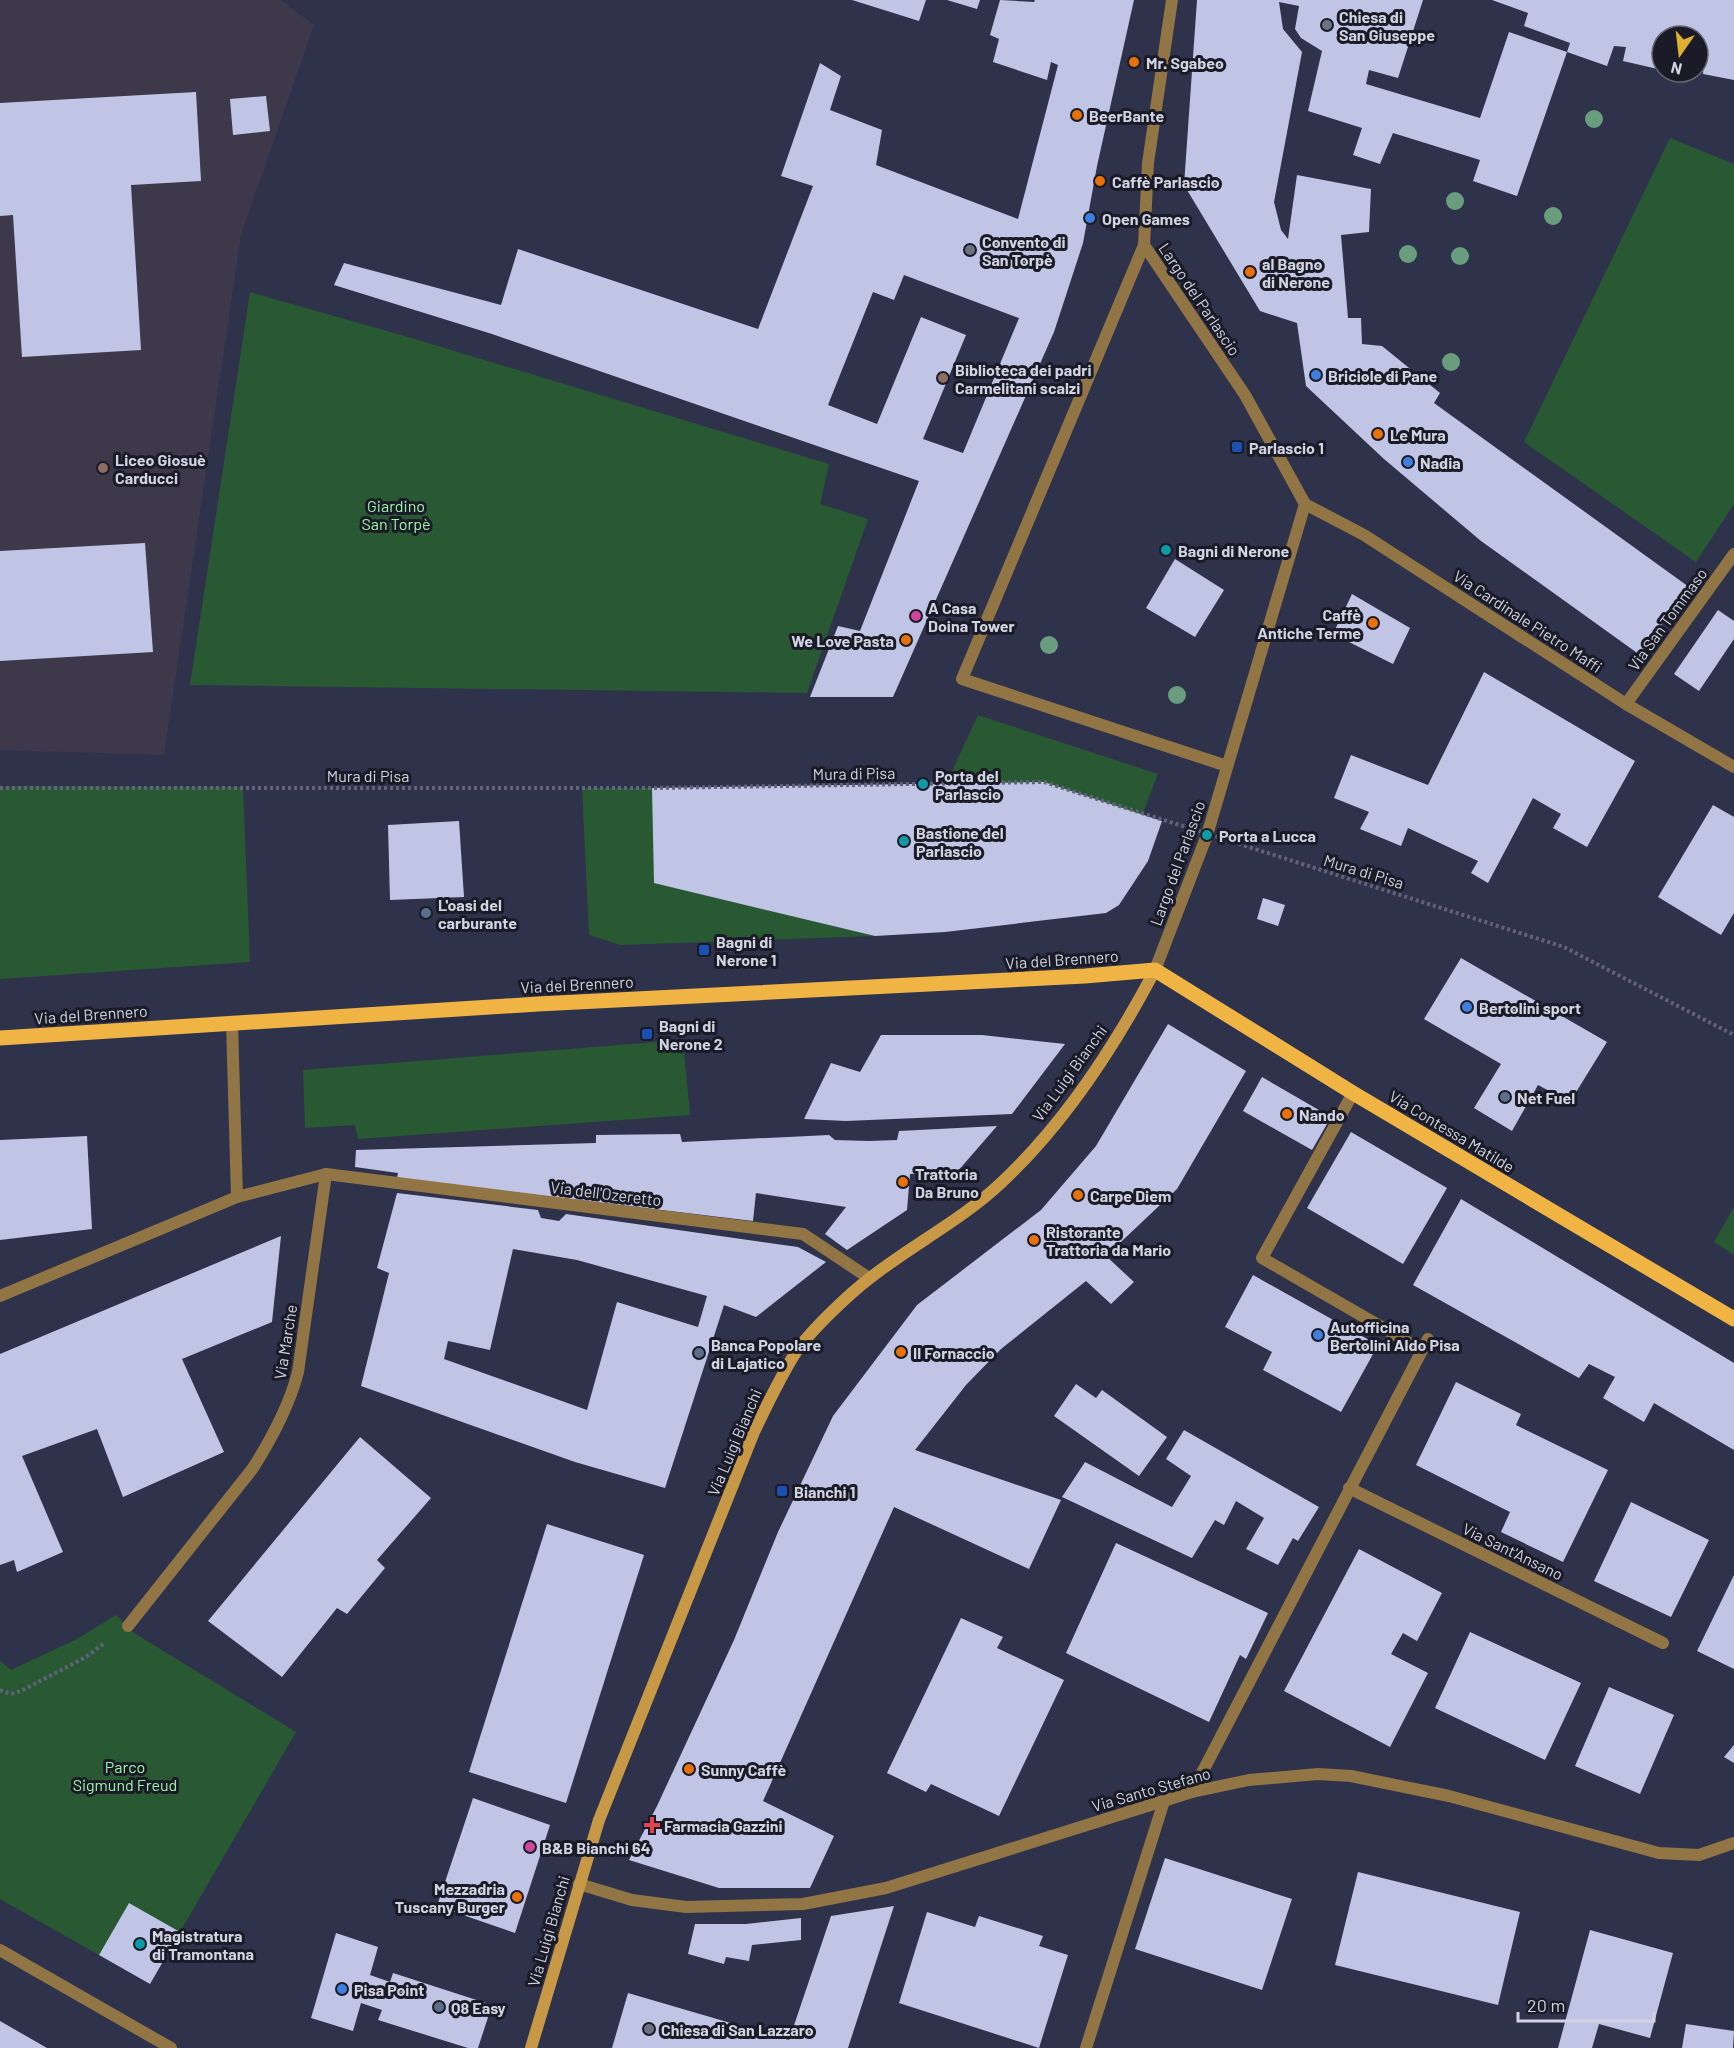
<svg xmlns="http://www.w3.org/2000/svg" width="1734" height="2048" font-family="Barlow,sans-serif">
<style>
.education{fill:#3d394a}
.green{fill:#295932}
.building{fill:#c1c5e5;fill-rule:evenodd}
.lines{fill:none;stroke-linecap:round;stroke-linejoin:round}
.path{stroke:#606379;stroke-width:4;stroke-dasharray:3 3;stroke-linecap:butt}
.lane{stroke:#927545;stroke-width:12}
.street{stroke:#927545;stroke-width:12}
.secondary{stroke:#c79947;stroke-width:12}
.primary{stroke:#f0b445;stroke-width:15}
.path-bridge{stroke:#606379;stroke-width:4;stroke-dasharray:3 3;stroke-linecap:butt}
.tree{fill:#6a9d7e}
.worship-dot{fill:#6b7280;stroke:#1a1b26;stroke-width:2}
.food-dot{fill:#e8710a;stroke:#1a1b26;stroke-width:2}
.shop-dot{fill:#3f7fe0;stroke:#1a1b26;stroke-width:2}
.education-dot{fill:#8d6e63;stroke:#1a1b26;stroke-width:2}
.transit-dot{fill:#1a4fb4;stroke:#1a1b26;stroke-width:2}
.culture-dot{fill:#0f9aa8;stroke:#1a1b26;stroke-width:2}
.hotel-dot{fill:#d1479c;stroke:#1a1b26;stroke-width:2}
.service-dot{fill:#5c6f8a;stroke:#1a1b26;stroke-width:2}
.health-dot{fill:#e0444e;stroke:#1a1b26;stroke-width:2}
.labels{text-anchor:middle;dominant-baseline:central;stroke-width:6;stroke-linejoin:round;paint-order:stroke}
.poi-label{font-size:16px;font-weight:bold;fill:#d1d3e3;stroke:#1a1b26;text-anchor:start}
.street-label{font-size:16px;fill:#d1d3e3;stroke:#1a1b26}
.park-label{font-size:16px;fill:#9bf5a8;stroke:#1a1b26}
</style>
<rect width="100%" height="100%" fill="#2f324b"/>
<!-- education -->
<polygon class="education" points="0,0 281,0 314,25 241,235 164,755 0,750"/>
<!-- green -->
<g class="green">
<polygon points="1670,138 1734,164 1734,504 1696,562 1524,442"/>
<polygon points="250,292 415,339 829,464 820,504 868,519 807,693 190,685"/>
<polygon points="978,715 1158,774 1142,815 946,784"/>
<polygon points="13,786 243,787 250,962 0,979 0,788"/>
<polygon points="582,788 652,788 749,905 875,936 620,945 589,935"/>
<polygon points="683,1040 690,1115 358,1139 355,1125 305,1128 303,1070"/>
<polygon points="1734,1207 1734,1255 1714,1242"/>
<polygon points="116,1615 134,1633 296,1732 180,1932 129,1904 99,1955 0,1899 0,1661 11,1670 77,1639"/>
</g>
<!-- building -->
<g class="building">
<polygon points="852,0 926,0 919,21"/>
<polygon points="947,0 980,0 977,9"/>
<path d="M1000 0 1034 2 1035 0H1134L1097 166 1083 243 1054 332 893 697H810L838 626 860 631 919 481 492 334 334 285 344 263 501 305 518 249 758 329 813 186 781 176 820 63 841 76 830 110 882 130 876 165 1018 219 1058 65 1051 62 1047 80 993 62 999 39 990 35ZM904 275 1019 318 963 453 923 439 966 335 921 317 877 424 828 405 873 292 894 300Z"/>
<polygon points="1197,0 1423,0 1398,78 1369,70 1366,84 1480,118 1509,32 1567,52 1517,196 1473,181 1480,160 1393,133 1380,164 1353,155 1362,128 1308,111 1322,51 1301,38 1295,29 1299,6 1279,2 1283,29 1302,52 1274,202 1281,230 1288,239 1297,175 1371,189 1369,232 1341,235 1348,318 1361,318 1362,344 1382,346 1440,393 1434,403 1689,587 1640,655 1481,541 1384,459 1306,386 1297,323 1260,311 1184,185"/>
<polygon points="1492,0 1734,0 1734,80 1703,74 1704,60 1698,59 1698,36 1662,36 1662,70 1623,61 1626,47 1614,46 1607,66 1567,52 1570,43 1524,26 1528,13"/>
<polygon points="196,92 201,181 131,185 141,350 22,357 13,215 0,216 0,103"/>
<polygon points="266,96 270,131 233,135 230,99"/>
<polygon points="145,543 153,652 0,661 0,551"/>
<polygon points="1175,559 1224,590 1195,637 1146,608"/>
<polygon points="1352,594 1410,628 1393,664 1333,634"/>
<polygon points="1718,610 1734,621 1734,639 1699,691 1674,674"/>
<polygon points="1484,672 1635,761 1587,847 1553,828 1561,814 1533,798 1488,883 1471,873 1478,861 1408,828 1401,846 1360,829 1369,812 1334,798 1351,755 1428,785"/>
<polygon points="1044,782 1162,821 1148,861 1119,905 1106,913 945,932 875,936 654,883 652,788"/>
<polygon points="1713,805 1734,817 1734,913 1721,935 1658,897"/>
<polygon points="459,821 464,897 390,900 388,825"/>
<polygon points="1263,898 1285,905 1278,926 1257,919"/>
<polygon points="1461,958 1607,1042 1570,1102 1538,1085 1512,1131 1474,1108 1501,1064 1424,1019"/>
<polygon points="1168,1024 1246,1071 1177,1189 1106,1256 1134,1282 1111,1304 1086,1281 1001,1349 966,1385 915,1450 1061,1500 1029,1569 894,1507 763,1801 834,1836 810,1888 719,1888 629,1860 657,1806 734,1640 778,1532 833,1416 917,1305 1041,1210 1096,1146"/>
<polygon points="881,1035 982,1035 1065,1044 1012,1114 846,1121 804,1119 831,1063 860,1072"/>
<polygon points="1262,1077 1331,1117 1312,1150 1243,1111"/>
<polygon points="997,1126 957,1172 910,1174 907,1210 847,1250 825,1234 846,1207 756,1193 753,1221 397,1178 398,1173 355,1167 356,1150 596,1143 596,1135 680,1134 682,1142 829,1135 835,1140 869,1141 897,1140 899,1131"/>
<polygon points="1351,1132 1447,1188 1403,1264 1307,1208"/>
<polygon points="87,1136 92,1229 0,1240 0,1140"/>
<path d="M397 1193 538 1210 541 1218 559 1221 566 1214 798 1247 826 1262 756 1317 724 1305 665 1488 575 1462 361 1386 389 1273 377 1268ZM513 1249 577 1260 707 1296 698 1327 617 1302 587 1410 444 1359 448 1341 490 1350Z"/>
<polygon points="1461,1199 1734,1363 1734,1450 1654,1403 1644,1422 1603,1398 1615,1377 1589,1364 1579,1378 1413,1285"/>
<polygon points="281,1236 272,1322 182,1359 224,1452 123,1497 97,1429 22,1456 63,1552 17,1572 14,1560 0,1565 0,1354"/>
<polygon points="1253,1275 1378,1345 1341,1412 1263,1370 1272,1352 1225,1327"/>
<polygon points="1456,1382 1521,1414 1516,1425 1608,1470 1563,1562 1501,1532 1510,1512 1416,1465"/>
<polygon points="1076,1384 1096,1398 1102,1390 1167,1437 1139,1476 1054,1416"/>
<polygon points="1184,1430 1319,1507 1298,1541 1293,1538 1278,1565 1246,1549 1264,1518 1236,1501 1224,1525 1215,1520 1192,1558 1062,1497 1085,1462 1172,1507 1191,1476 1166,1459"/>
<polygon points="360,1437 431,1498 377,1560 385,1568 347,1614 337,1608 282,1677 208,1621"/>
<polygon points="1631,1502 1709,1540 1671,1617 1594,1581"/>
<polygon points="547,1524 644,1555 566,1803 469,1772"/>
<polygon points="1116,1543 1268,1613 1246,1659 1240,1655 1209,1722 1066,1653"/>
<polygon points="1359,1549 1442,1593 1417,1641 1403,1633 1391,1654 1428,1673 1390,1747 1284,1691"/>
<polygon points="1734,1575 1734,1669 1697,1651"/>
<polygon points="961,1618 1003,1637 997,1648 1064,1680 999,1816 931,1784 926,1792 887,1773"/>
<polygon points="1470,1632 1581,1683 1545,1760 1435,1708"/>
<polygon points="1609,1687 1674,1715 1640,1794 1575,1766"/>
<polygon points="1734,1745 1734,1763 1724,1757"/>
<polygon points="473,1798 550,1825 515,1933 437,1906"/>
<polygon points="1165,1858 1292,1899 1262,1990 1135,1949"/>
<polygon points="1358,1872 1520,1912 1498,2005 1335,1965"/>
<polygon points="129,1903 180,1932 150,1984 99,1955"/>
<polygon points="894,1906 848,2048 612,2048 628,1993 789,2040 831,1916"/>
<polygon points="927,1912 975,1927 979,1916 1043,1936 1039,1946 1068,1955 1039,2048 899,2003"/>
<polygon points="801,1918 801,1940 752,1945 749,1961 726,1957 724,1964 688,1954 695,1924 746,1924"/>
<polygon points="1590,1930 1673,1953 1650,2038 1599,2024 1592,2048 1558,2048"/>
<polygon points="336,1933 378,1947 370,1975 390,1982 393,1973 492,2005 478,2048 468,2048 378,2020 382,2010 361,2003 353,2031 311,2018"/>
<polygon points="0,2021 47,2048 0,2048"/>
<polygon points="1686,2024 1734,2031 1733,2048 1682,2048"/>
</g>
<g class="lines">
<!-- path -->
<polyline class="path" points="0,1690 11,1694 21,1691 86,1657 103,1644"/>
<!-- lane -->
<g class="lane">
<polyline points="1353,1093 1262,1258 1411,1344"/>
<polyline points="1349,1488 1663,1643"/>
<polyline points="1086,2048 1164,1801"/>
</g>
<!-- street -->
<g class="street">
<polyline points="1172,0 1148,163 1144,245 962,679 1227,766"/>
<polyline points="1144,245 1245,395 1305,504 1207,835 1155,970"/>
<polyline points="1305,504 1364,535 1626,704 1734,767"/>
<polyline points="1626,704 1734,554"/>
<polyline points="232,1023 237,1197"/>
<polyline points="0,1296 237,1197 326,1174 803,1234 869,1278"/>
<path d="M128 1626 253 1468C272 1438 289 1407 298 1372L326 1174"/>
<polyline points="1192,1792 1428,1339"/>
<polyline points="579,1884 632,1900 686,1907 803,1904 886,1888 1192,1792 1249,1780 1318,1774 1351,1776 1449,1796 1659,1853 1699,1855 1734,1843"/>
<polyline points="0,1950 171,2048"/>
</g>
<!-- secondary -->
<path class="secondary" d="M531 2048 599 1820 754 1432C767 1405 780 1377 796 1352 811 1330 849 1294 870 1278 913 1244 962 1220 1002 1182 1065 1123 1115 1046 1155 970"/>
<!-- primary -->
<polyline class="primary" points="0,1038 538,1004 1085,976 1155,970 1353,1093 1734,1319"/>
<!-- path-bridge -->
<polyline class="path-bridge" points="0,788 652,788 1044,782 1564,947 1734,1035"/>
</g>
<!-- trees -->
<g class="tree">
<circle cx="1594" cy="119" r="9"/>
<circle cx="1455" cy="201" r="9"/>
<circle cx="1553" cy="216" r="9"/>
<circle cx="1408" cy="254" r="9"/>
<circle cx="1460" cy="256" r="9"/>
<circle cx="1451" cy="362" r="9"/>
<circle cx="1049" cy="645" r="9"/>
<circle cx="1177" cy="695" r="9"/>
</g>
<!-- markers -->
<g class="worship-dot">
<circle cx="1327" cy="25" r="6"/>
<circle cx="970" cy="250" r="6"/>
<circle cx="649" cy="2029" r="6"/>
</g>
<g class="food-dot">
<circle cx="1134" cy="62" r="6"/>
<circle cx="1077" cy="115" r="6"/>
<circle cx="1100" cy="181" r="6"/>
<circle cx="1250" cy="272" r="6"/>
<circle cx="1378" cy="434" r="6"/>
<circle cx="1373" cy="623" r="6"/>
<circle cx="906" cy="640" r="6"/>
<circle cx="1287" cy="1114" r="6"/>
<circle cx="903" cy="1182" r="6"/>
<circle cx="1078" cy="1195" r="6"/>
<circle cx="1034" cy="1240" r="6"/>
<circle cx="901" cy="1352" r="6"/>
<circle cx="689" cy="1769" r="6"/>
<circle cx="517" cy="1897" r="6"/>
</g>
<g class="shop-dot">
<circle cx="1090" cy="218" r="6"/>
<circle cx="1316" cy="375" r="6"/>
<circle cx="1408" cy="462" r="6"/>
<circle cx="1467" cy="1007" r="6"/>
<circle cx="1318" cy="1335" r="6"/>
<circle cx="342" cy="1989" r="6"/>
</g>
<g class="education-dot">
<circle cx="943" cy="378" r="6"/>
<circle cx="103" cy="468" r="6"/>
</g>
<g class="transit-dot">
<rect x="1231" y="441" width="12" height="12" rx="3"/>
<rect x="698" y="944" width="12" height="12" rx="3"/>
<rect x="641" y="1028" width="12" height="12" rx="3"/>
<rect x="776" y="1485" width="12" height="12" rx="3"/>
</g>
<g class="culture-dot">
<circle cx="1166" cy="550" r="6"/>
<circle cx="923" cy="784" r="6"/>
<circle cx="1207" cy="835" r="6"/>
<circle cx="904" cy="841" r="6"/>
<circle cx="140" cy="1944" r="6"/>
</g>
<g class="hotel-dot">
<circle cx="916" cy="616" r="6"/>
<circle cx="530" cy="1847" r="6"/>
</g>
<g class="service-dot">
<circle cx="426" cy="913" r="6"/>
<circle cx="1505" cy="1097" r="6"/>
<circle cx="699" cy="1353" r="6"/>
<circle cx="439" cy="2007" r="6"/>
</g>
<path class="health-dot" d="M649 1816h6v6h6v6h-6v6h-6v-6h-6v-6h6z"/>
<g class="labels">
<!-- poi labels -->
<g class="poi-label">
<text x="1339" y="16">Chiesa di<tspan x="1339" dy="18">San Giuseppe</tspan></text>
<text x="1146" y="62">Mr. Sgabeo</text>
<text x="1089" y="115">BeerBante</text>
<text x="1112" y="181">Caffè Parlascio</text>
<text x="1102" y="218">Open Games</text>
<text x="982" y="241">Convento di<tspan x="982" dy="18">San Torpè</tspan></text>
<text x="1262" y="263">al Bagno<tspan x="1262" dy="18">di Nerone</tspan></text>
<text x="955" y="369">Biblioteca dei padri<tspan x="955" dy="18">Carmelitani scalzi</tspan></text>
<text x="1328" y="375">Briciole di Pane</text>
<text x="1390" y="434">Le Mura</text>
<text x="1249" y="447">Parlascio 1</text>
<text x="115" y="459">Liceo Giosuè<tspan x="115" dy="18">Carducci</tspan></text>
<text x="1420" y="462">Nadia</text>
<text x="1178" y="550">Bagni di Nerone</text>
<text x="928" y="607">A Casa<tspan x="928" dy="18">Doina Tower</tspan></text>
<text x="1361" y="614" text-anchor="end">Caffè<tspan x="1361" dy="18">Antiche Terme</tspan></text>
<text x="894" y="640" text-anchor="end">We Love Pasta</text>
<text x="935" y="775">Porta del<tspan x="935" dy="18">Parlascio</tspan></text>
<text x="916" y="832">Bastione del<tspan x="916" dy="18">Parlascio</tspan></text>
<text x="1219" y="835">Porta a Lucca</text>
<text x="438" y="904">L'oasi del<tspan x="438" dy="18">carburante</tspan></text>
<text x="716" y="941">Bagni di<tspan x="716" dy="18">Nerone 1</tspan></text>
<text x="1479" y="1007">Bertolini sport</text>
<text x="659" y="1025">Bagni di<tspan x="659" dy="18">Nerone 2</tspan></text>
<text x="1517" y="1097">Net Fuel</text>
<text x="1299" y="1114">Nando</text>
<text x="915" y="1173">Trattoria<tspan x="915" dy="18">Da Bruno</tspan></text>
<text x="1090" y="1195">Carpe Diem</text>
<text x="1046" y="1231">Ristorante<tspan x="1046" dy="18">Trattoria da Mario</tspan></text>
<text x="1330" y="1326">Autofficina<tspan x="1330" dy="18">Bertolini Aldo Pisa</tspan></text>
<text x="711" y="1344">Banca Popolare<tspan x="711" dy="18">di Lajatico</tspan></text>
<text x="913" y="1352">Il Fornaccio</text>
<text x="794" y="1491">Bianchi 1</text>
<text x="701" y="1769">Sunny Caffè</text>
<text x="664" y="1825">Farmacia Gazzini</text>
<text x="542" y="1847">B&amp;B Bianchi 64</text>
<text x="505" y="1888" text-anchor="end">Mezzadria<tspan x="505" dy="18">Tuscany Burger</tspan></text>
<text x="152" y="1935">Magistratura<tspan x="152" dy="18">di Tramontana</tspan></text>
<text x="354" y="1989">Pisa Point</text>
<text x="451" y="2007">Q8 Easy</text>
<text x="661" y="2029">Chiesa di San Lazzaro</text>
</g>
<!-- street labels -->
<g class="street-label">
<text transform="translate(1200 299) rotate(56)">Largo del Parlascio</text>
<text transform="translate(1667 619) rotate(-54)">Via San Tommaso</text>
<text transform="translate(1528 621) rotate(33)">Via Cardinale Pietro Maffi</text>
<text transform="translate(854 773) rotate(-1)">Mura di Pisa</text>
<text x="368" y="775">Mura di Pisa</text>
<text transform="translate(1177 863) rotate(-70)">Largo del Parlascio</text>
<text transform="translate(1364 871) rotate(17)">Mura di Pisa</text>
<text transform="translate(1062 959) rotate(-4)">Via del Brennero</text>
<text transform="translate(577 984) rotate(-3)">Via del Brennero</text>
<text transform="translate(91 1014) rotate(-4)">Via del Brennero</text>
<text transform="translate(1069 1073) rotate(-54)">Via Luigi Bianchi</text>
<text transform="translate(1452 1131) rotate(31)">Via Contessa Matilde</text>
<text transform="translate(606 1193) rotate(7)">Via dell'Ozeretto</text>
<text transform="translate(285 1342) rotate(-81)">Via Marche</text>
<text transform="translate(734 1442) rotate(-67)">Via Luigi Bianchi</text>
<text transform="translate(1513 1551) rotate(26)">Via Sant'Ansano</text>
<text transform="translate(1151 1789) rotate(-16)">Via Santo Stefano</text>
<text transform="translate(548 1931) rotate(-74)">Via Luigi Bianchi</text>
</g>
<!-- park labels -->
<g class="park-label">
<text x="396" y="505">Giardino<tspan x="396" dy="18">San Torpè</tspan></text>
<text x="125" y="1766">Parco<tspan x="125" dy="18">Sigmund Freud</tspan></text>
</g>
</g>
<!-- north arrow -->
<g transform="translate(1680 54) rotate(194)"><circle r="28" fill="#1a1b26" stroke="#636572" stroke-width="1.5"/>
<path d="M0-4.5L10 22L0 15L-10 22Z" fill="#e1af34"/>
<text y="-9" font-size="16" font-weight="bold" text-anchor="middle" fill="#d1d3e3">N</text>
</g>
<!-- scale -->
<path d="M1518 2012v9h136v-9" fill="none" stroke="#d1d3e3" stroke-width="3"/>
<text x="1527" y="2012" font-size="18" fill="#d1d3e3" stroke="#1a1b26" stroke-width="4.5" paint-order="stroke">20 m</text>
</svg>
